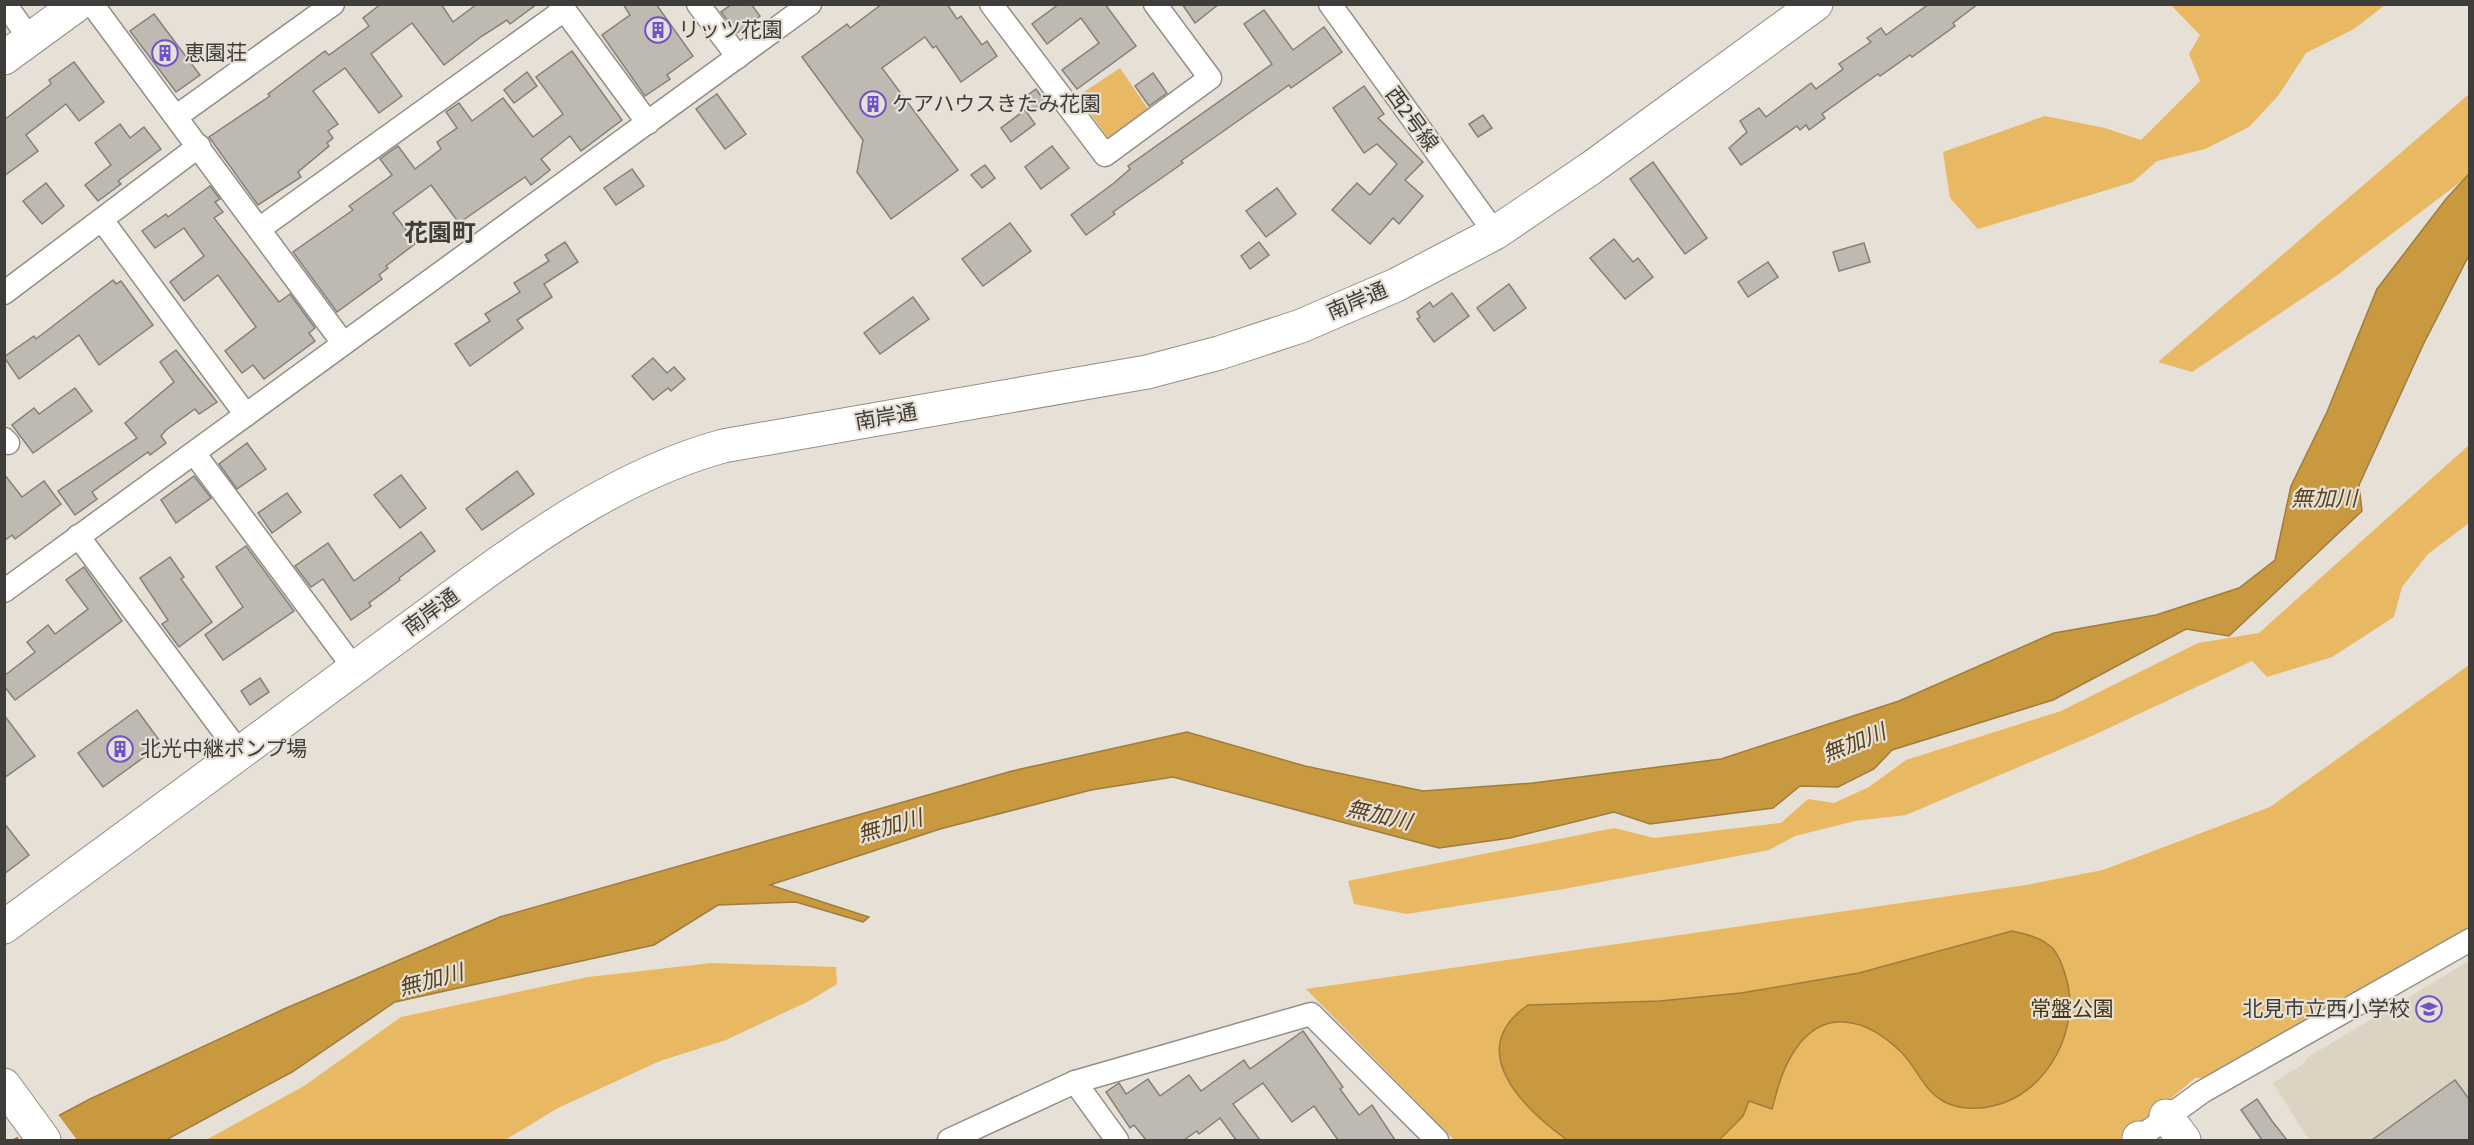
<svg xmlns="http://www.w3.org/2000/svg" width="2474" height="1145" font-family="'Fira Sans','Noto Sans JP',sans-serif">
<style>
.built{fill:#dcd3c3}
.green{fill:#e8b862}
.water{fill:#c8993f;stroke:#9f7d3d;stroke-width:1.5}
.pier{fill:#e6e0d7}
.building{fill:#bfbab1;stroke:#858078;stroke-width:1.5}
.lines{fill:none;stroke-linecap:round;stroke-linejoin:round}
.street-casing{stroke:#948f86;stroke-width:25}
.secondary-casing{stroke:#948f86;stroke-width:35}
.street{stroke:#fff;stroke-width:22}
.secondary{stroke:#fff;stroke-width:33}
.labels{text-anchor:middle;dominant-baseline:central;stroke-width:4.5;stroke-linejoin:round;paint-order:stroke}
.poi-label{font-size:21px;fill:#3f3d39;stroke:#e6e0d7;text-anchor:start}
.street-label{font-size:21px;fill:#3f3d39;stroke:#e6e0d7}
.park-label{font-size:21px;fill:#48350e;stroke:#e6e0d7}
.water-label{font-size:22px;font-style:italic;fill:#57421d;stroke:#e6e0d7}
.quarter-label{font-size:24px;font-weight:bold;fill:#3f3d39;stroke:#e6e0d7}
</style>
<rect width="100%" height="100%" fill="#e6e0d7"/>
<!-- built -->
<polygon class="built" points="2469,961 2469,1140 2309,1140 2273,1083 2303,1064 2308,1057"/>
<!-- green -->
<g class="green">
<polygon points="2171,5 2385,5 2354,29 2306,53 2278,96 2249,127 2205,149 2157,161 2133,182 1978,229 1950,198 1943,152 2045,116 2105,128 2141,140 2200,81 2189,54 2200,35"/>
<polygon points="1120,68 1148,109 1108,138 1078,96"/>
<polygon points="2469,94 2470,174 2467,177 2336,276 2192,372 2158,362"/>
<polygon points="2469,445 2469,523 2428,554 2402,587 2394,617 2332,657 2267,677 2252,661 2094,735 1906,815 1855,821 1795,836 1769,850 1564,889 1407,914 1354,904 1348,881 1614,828 1654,838 1781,823 1808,799 1834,803 1869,787 1906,760 2061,711 2198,643 2259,633"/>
<polygon points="2469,665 2469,929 2211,1077 2195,1078 2122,1140 1454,1140 1306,989 2026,885 2103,870 2270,807"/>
<polygon points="712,963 836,967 837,984 809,1001 726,1040 660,1061 558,1108 505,1140 206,1140 304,1086 401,1017 588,977"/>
</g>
<!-- water -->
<g class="water">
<polygon points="2469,174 2469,255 2423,345 2359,485 2362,511 2229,636 2186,629 2053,700 1892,750 1874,769 1838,787 1800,786 1773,808 1650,824 1614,812 1510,838 1439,848 1173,777 1091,790 940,829 770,885 869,917 863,922 796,902 718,905 654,945 395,1002 292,1072 166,1140 13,1140 90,1099 284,1009 500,917 1012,771 1187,732 1305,766 1423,791 1533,783 1721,759 1899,701 2054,633 2156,615 2239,588 2275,560 2291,486 2327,412 2377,289 2446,199"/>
<path d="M2012 931C2026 934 2039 937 2050 946 2058 952 2062 964 2065 974 2083 1026 2048 1094 1993 1106 1978 1110 1956 1109 1943 1101 1924 1091 1917 1068 1902 1053 1869 1020 1825 1005 1795 1050 1783 1067 1777 1090 1772 1109L1749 1101 1743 1116 1719 1140H1567C1523 1108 1463 1050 1528 1005L1660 1001 1741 993 1859 973Z"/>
</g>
<!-- pier -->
<polygon class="pier" points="57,1113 77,1140 20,1140 16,1135"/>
<!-- building -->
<g class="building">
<polygon points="381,4 441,4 453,22 477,4 537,4 510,24 507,20 482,36 444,65 412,23 371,54 402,96 379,113 345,68 313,91 338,124 328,131 333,138 327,143 329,146 298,172 301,177 258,205 209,137 270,96 268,94 325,51 329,55 369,26 363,18"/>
<polygon points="623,4 656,4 693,56 667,75 670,79 645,96 602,35 630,15"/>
<polygon points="732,4 751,4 760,16 737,33 721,12"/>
<polygon points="882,4 947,4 957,19 961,16 982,45 987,41 997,56 961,82 936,46 933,48 925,37 882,68 958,170 891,219 857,172 863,140 802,57 847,24 850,28"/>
<polygon points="1059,4 1105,4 1136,46 1077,89 1062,70 1099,43 1081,18 1047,44 1032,24"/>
<polygon points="1182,4 1219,4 1195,23"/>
<polygon points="1929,4 1978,4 1953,23 1955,26 1912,57 1910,55 1880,76 1878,74 1822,114 1825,118 1809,130 1806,125 1800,130 1797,126 1741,165 1729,148 1747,132 1740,121 1759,108 1766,117 1811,83 1816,89 1843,69 1839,64 1871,42 1867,38 1881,28 1886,35"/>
<polygon points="1264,10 1293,50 1324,27 1342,52 1291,88 1289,85 1252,111 1181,161 1183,163 1113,212 1115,214 1086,235 1071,215 1114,183 1130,169 1128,166 1272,64 1244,24"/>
<polygon points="154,14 200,75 176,92 130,31"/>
<polygon points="572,51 622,120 581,151 570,136 541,159 550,170 531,185 525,177 459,223 431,185 393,213 416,243 386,266 388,268 379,275 382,279 337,312 293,252 353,210 349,206 392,175 380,159 398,146 415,169 441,149 437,142 457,128 446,112 459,103 472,121 503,98 533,137 563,114 536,77"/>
<polygon points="74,62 104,102 79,121 66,104 26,135 38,151 4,176 4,120 51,84 49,80"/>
<polygon points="527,72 537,86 514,103 504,90"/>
<polygon points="1153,73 1167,93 1149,106 1135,86"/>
<polygon points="1364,86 1384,114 1378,118 1423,162 1405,180 1423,196 1399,224 1393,218 1370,244 1332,210 1357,183 1370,195 1397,164 1377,144 1364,153 1333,108"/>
<polygon points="1036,89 1045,102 1031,111 1022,99"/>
<polygon points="717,94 746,134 725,149 696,109"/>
<polygon points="1025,110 1035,124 1011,142 1001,128"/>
<polygon points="1483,115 1492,128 1478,137 1469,124"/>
<polygon points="120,124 130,138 144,127 161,149 118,181 121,184 98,201 85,185 111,165 95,143"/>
<polygon points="1052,146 1069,168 1041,189 1025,167"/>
<polygon points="1653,162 1707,238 1685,254 1630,179"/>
<polygon points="985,165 995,178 982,188 971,175"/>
<polygon points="632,169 644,186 616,205 604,188"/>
<polygon points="46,183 64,206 42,224 23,201"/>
<polygon points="210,186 220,199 215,202 223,212 214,218 279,302 290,294 315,328 309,333 315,341 264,379 253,365 242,373 225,351 256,327 218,275 184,301 170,282 204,256 184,228 155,248 142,231 166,214 168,217"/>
<polygon points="1277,188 1296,214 1266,237 1246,211"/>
<polygon points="1010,223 1031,251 983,286 962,259"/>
<polygon points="1614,239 1633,262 1638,258 1653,277 1625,299 1590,258"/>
<polygon points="565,242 578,262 544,284 552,297 517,320 523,328 470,366 455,344 490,321 485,314 520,292 514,283 549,261 545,255"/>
<polygon points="1259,242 1269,255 1250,269 1241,256"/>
<polygon points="1864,243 1870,262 1839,271 1833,252"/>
<polygon points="1768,262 1778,277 1748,297 1738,282"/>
<polygon points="113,280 116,284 121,281 153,325 99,365 79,335 19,379 4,357 34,336 36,339"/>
<polygon points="1509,284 1526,308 1494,331 1477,308"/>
<polygon points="1452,293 1469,316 1434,342 1417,319 1420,317 1417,312 1430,302 1433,307"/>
<polygon points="913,297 929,319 880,354 864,333"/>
<polygon points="176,350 217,402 199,414 195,409 166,430 161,436 166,443 150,455 148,452 92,492 97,499 75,515 58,491 137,438 125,423 174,382 160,362"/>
<polygon points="653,358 667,373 674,367 685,379 671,391 668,388 653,400 632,376"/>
<polygon points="75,388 92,411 33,453 12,425 34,408 39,414"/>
<polygon points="247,443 266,469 237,489 219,464"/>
<polygon points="517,471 534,494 482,530 466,509"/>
<polygon points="4,474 22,497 44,481 61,504 15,539 12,535 4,541"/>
<polygon points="401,475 426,508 400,528 374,495"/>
<polygon points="194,476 211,498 176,523 161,500"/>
<polygon points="287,493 301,512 272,533 258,513"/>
<polygon points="421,532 435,551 399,578 400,580 369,603 371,606 351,620 323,579 311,587 295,566 328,543 354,581"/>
<polygon points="246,546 294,611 223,660 205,635 243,607 216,567"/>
<polygon points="170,557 184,577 181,579 212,622 179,647 162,624 168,620 140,578"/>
<polygon points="84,567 122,621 15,700 4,686 4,676 35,652 27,642 48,625 55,634 88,609 66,580"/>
<polygon points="260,678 269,692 250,705 241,691"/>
<polygon points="137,710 162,744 103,787 78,753"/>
<polygon points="4,715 35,756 4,778"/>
<polygon points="4,823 29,855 4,874"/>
<polygon points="1303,1031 1343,1087 1340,1089 1359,1115 1372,1105 1395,1140 1338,1140 1314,1106 1292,1122 1263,1083 1233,1104 1260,1140 1236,1140 1220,1118 1199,1134 1197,1131 1184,1140 1146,1140 1134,1125 1130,1128 1106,1092 1119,1083 1126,1094 1148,1079 1160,1096 1189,1075 1201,1091 1244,1060 1250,1069"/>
<polygon points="2455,1080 2469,1099 2469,1140 2372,1140"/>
<polygon points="2257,1099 2272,1121 2287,1140 2262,1140 2241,1110"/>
</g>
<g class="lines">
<!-- street casing -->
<g class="street-casing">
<g id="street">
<polyline points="5,4 30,39"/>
<polyline points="92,4 343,343"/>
<polyline points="560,4 648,123"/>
<polyline points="698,4 738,57"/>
<polyline points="991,4 1105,155 1210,78 1155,4"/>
<polyline points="1330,4 1495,233"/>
<polyline points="177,116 333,4"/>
<polyline points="102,220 246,415"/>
<polyline points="259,229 564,10"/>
<polyline points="4,293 199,146"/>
<polyline points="4,439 8,443"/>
<polyline points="194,453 354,668"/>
<polyline points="78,536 239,752"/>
<polyline points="4,591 810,4"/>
<polyline points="1075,1082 1117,1140"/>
<polyline points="949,1140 1075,1082 1311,1014 1437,1140"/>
<polyline points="2136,1140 2202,1092 2470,940"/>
</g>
</g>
<!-- secondary casing -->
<g class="secondary-casing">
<g id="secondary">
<polyline points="4,58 78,4"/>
<path d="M4 927C132 832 260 737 389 643 493 568 597 481 723 446L1147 372 1219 353 1301 326 1396 285 1495 233 1591 168 1816 4"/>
<polyline points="4,1085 44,1140"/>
<polyline points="2166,1116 2184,1140"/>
<polyline points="2139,1138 2140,1140"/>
</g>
</g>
<!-- street -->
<use href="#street" class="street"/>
<!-- secondary -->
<use href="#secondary" class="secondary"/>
</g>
<!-- icons -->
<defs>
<g id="building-ring" transform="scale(1.35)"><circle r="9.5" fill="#e6e0d7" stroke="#6f51ca" stroke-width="1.5"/><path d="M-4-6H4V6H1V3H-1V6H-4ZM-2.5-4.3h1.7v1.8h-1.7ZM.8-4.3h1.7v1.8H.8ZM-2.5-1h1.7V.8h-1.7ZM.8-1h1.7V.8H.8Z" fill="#6f51ca"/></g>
<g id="school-ring" transform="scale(1.35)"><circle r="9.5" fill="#e6e0d7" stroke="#6f51ca" stroke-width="1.5"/><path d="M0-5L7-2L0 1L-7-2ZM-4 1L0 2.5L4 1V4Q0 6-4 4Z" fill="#6f51ca"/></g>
</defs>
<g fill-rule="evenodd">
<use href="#building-ring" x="658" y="30"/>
<use href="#building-ring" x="165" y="53"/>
<use href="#building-ring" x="873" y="104"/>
<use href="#building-ring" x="120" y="749"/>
<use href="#school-ring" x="2429" y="1009"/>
</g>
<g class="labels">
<!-- poi labels -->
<g class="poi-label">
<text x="678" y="30">リッツ花園</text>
<text x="184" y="53">恵園荘</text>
<text x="892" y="104">ケアハウスきたみ花園</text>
<text x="140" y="749">北光中継ポンプ場</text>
<text x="2410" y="1009" text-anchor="end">北見市立西小学校</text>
</g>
<!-- street labels -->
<g class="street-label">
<text transform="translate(1412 119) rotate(54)">西2号線</text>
<text transform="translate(1357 301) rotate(-23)">南岸通</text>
<text transform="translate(886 417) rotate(-10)">南岸通</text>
<text transform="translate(431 612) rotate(-36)">南岸通</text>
</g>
<!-- park labels -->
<g class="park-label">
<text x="2072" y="1009">常盤公園</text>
</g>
<!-- water labels -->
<g class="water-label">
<text x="2324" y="498">無加川</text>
<text transform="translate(1854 743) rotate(-22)">無加川</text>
<text transform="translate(1379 815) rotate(13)">無加川</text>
<text transform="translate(890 826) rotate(-16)">無加川</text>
<text transform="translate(431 980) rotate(-15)">無加川</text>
</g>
<!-- quarter labels -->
<g class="quarter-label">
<text x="440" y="233">花園町</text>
</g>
</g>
<!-- border -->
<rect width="2474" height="1145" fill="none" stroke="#3f3d39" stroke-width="12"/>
</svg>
